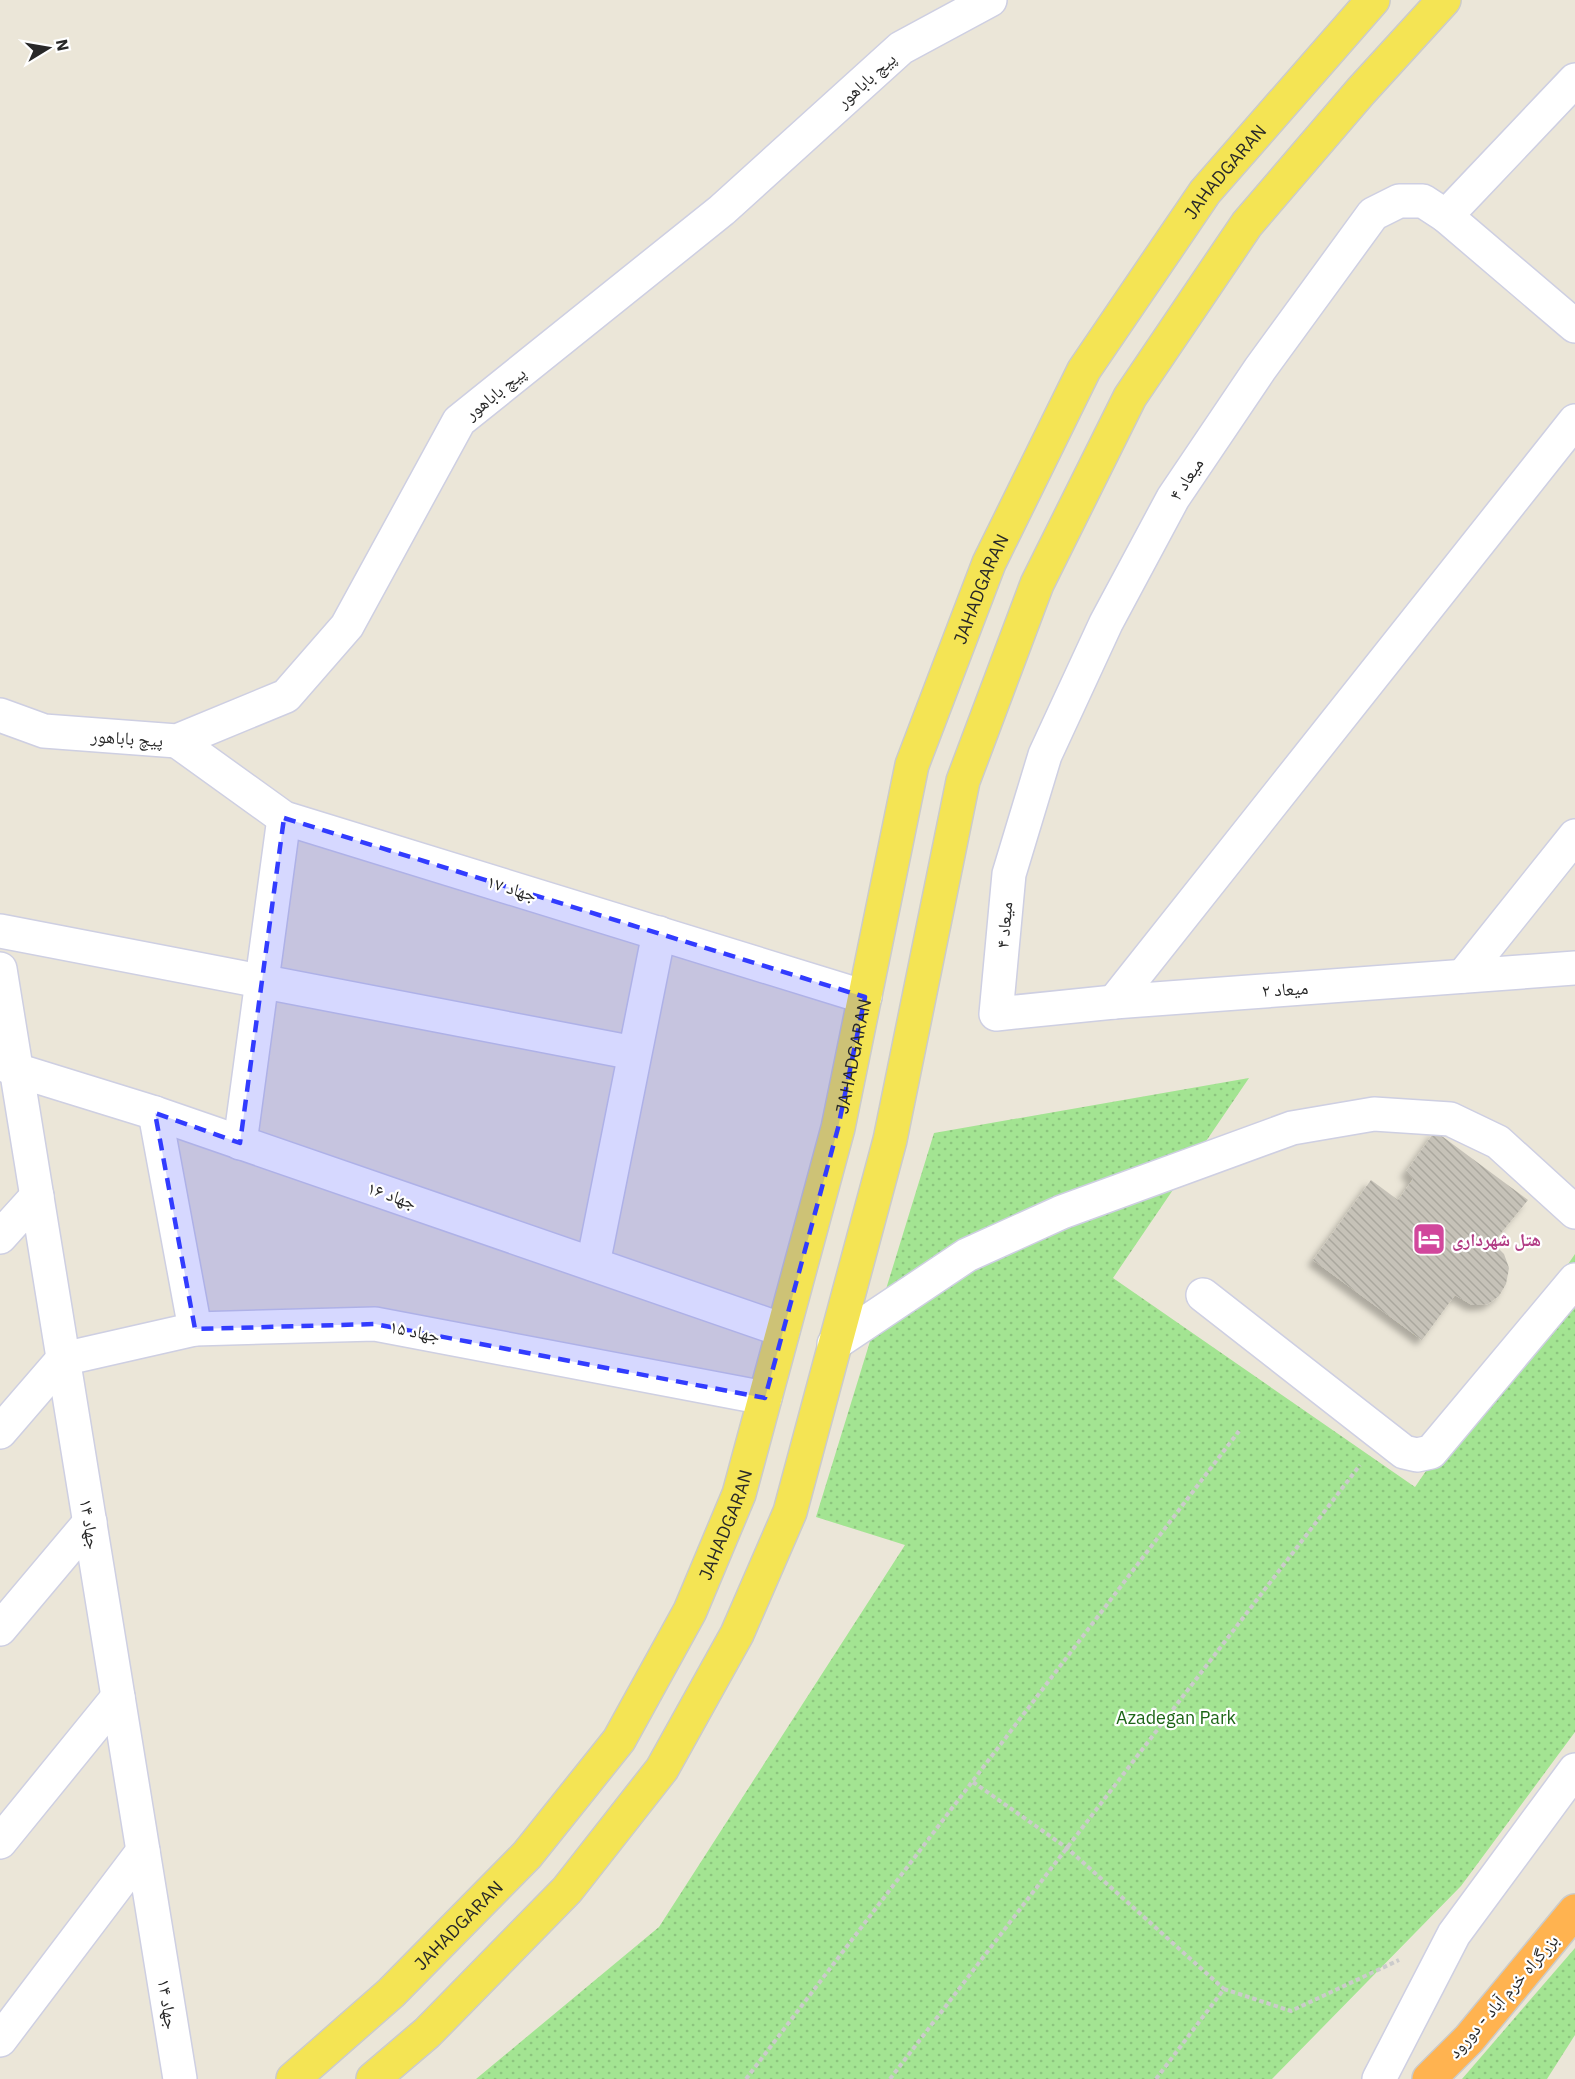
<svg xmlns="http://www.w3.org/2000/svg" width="1575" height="2079" font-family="'IBM Plex Sans','Noto Naskh Arabic',sans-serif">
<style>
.grass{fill:url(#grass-dots)}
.building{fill:url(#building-back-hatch);filter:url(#shadow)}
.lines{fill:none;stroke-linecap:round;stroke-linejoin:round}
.minor-casing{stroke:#cecfe2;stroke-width:36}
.major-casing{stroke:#cbcbcb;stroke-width:36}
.highway-casing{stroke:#cbcbcb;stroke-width:36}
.path{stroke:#cbcbcb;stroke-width:4;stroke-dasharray:4.5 3;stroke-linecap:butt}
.minor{stroke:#fff;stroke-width:33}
.major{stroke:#f4e454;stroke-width:33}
.highway{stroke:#ffb350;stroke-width:33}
.marked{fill:#323cff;fill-opacity:0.2;stroke:#323cff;stroke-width:4.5;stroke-dasharray:12 8;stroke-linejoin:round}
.labels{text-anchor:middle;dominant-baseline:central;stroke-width:4.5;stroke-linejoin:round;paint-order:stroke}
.street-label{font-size:18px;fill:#282828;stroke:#fff}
.hotel-label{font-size:18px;font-weight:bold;fill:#b23c85;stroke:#fff;text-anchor:start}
.park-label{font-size:18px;fill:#1d6617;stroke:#fff}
</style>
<defs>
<pattern id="grass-dots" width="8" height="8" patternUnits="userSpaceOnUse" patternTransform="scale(1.5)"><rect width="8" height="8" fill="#a3e492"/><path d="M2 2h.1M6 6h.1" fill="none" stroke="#8cc47e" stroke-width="1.8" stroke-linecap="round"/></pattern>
<pattern id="building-back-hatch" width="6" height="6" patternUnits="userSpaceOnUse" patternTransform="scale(1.5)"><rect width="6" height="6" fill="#c6c2b8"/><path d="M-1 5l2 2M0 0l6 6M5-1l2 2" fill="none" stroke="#aaa79e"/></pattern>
<filter id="shadow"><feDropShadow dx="-5.5" dy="5.5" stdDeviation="3" flood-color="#0004"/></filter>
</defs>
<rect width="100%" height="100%" fill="#ebe6d8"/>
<!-- grass -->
<g class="grass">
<polygon points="1249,1078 1113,1278 1415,1487 1575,1254 1575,1732 1461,1886 1272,2079 476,2079 659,1927 905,1545 816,1517 934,1133"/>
<polygon points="1575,1948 1575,2035 1547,2079 1462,2079"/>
</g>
<!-- building -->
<polygon class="building" points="1435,1131 1528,1200 1493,1243 1504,1254 1509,1268 1506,1284 1499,1296 1488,1304 1480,1305 1472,1305 1455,1295 1422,1340 1313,1260 1371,1180 1398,1200 1413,1179 1406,1172"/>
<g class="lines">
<!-- minor casing -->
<g class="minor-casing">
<g id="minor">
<polyline points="1446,216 1575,80"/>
<polyline points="1575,326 1446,216 1423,201 1399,201 1373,214 1260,369 1173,498 1106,623 1045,755 1009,874 996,1014 1114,1002 1575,968"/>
<polyline points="0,715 44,731 177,741 286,696 347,626 459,421 722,210 901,48 990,0"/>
<polyline points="177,741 284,818 865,997"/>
<polyline points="0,931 634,1053"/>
<polyline points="0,969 180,2079"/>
<polyline points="1463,976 1575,836"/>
<polyline points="1114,1002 1575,421"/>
<polyline points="0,1063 16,1070 155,1113 783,1330"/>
<polyline points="155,1113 195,1329"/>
<polyline points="240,1143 284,818"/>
<polyline points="0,1237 37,1196"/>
<polyline points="593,1264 659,933"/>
<polyline points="1203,1295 1404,1452 1417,1455 1431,1452 1575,1280"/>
<polyline points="834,1344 967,1255 1062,1212 1292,1128 1374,1114 1450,1119 1498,1142 1575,1212"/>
<polyline points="0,1432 63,1359 195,1329 375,1324 765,1398"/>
<polyline points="0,1629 90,1522"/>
<polyline points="0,1842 118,1697"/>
<polyline points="0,2040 143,1851"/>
<polyline points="1379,2079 1454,1934 1575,1770"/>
</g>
</g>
<!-- major casing -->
<g class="major-casing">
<g id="major">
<path id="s1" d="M293 2079 391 1993 527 1855 619 1740 690 1611 739 1494 838 1128 912 765 989 563 1084 370 1205 192 1373 0"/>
<polyline points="373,2079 427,2033 567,1890 662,1769 737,1634 790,1512 890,1140 963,781 1037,584 1130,397 1247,224 1361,91 1444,0"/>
</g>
</g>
<!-- highway casing -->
<g class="highway-casing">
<polyline id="highway" points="1429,2079 1469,2039 1575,1911"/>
</g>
<!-- path -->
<g class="path">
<polyline points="973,1782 1067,1848 1224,1989"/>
<polyline points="746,2079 1239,1431"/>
<polyline points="890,2079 1360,1465"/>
<polyline points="1156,2079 1224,1989 1291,2011 1399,1960"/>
</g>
<!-- minor -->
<use href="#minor" class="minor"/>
<!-- major -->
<use href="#major" class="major"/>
<!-- highway -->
<use href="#highway" class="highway"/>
</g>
<!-- marked area -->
<path class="marked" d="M284 818 865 997 838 1128 765 1398 375 1324 195 1329 155 1113 240 1143Z"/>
<!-- icons -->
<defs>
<g id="hotel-square" transform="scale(1.725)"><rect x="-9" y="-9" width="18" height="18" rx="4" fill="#d1479c" stroke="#fff"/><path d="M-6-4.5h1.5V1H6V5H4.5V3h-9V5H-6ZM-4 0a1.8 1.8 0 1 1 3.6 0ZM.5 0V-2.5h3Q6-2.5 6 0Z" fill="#fff"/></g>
</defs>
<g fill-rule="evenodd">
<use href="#hotel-square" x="1429" y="1239"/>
</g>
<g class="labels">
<!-- street labels -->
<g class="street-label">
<text transform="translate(866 80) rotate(-42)">پیچ باباهور</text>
<text stroke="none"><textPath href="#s1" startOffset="2170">JAHADGARAN</textPath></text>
<text transform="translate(495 393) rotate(-39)">پیچ باباهور</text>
<text transform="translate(1186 479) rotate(-57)">میعاد ۴</text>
<text stroke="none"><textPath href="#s1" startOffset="1684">JAHADGARAN</textPath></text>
<text transform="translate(127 738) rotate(4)">پیچ باباهور</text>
<text transform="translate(512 888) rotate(17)">جهاد ۱۷</text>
<text transform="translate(1004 925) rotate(-85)">میعاد ۴</text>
<text transform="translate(1285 989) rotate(-4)">میعاد ۲</text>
<text stroke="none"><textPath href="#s1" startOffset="1198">JAHADGARAN</textPath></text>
<text transform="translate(392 1195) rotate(19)">جهاد ۱۶</text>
<text transform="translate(415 1331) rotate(11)">جهاد ۱۵</text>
<text transform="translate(90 1524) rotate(81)">جهاد ۱۴</text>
<text stroke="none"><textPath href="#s1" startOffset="712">JAHADGARAN</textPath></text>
<text stroke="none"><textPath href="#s1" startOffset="226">JAHADGARAN</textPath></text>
<text transform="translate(1503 1996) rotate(-49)">بزرگراه خرم آباد - دورود</text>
<text transform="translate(168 2004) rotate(81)">جهاد ۱۴</text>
</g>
<!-- hotel labels -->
<g class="hotel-label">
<text x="1452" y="1239">هتل شهرداری</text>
</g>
<!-- park labels -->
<g class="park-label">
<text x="1176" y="1717">Azadegan Park</text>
</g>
</g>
<!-- north arrow -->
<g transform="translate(48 48) rotate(79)" stroke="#ffffff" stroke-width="4.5" paint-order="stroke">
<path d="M0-4.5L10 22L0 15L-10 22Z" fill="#282828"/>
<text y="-9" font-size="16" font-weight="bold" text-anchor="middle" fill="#282828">N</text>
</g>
</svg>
